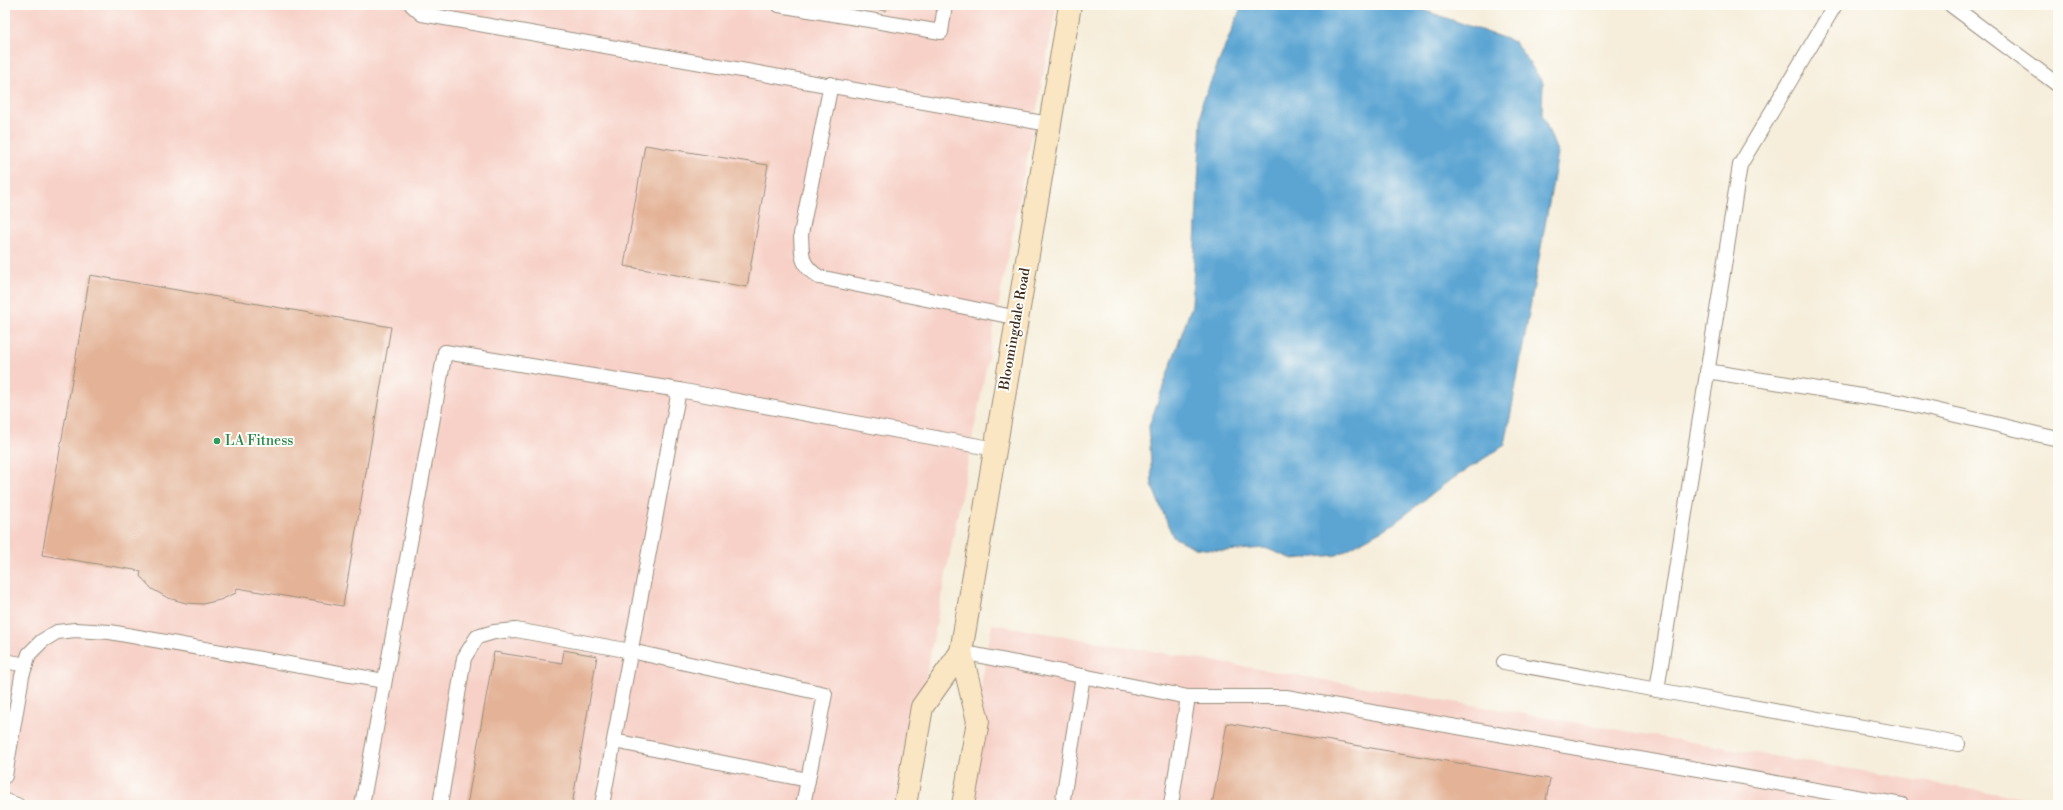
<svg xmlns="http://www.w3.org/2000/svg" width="2063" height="810" font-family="'Libre Bodoni',serif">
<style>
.built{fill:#f7d1c8}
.water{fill:#5ba5d3;stroke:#4b6878}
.building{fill:#e4b397}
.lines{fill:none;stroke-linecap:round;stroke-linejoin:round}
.service-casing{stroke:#988c7c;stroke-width:16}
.secondary-casing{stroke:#988c7c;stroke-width:24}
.service{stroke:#fff;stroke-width:14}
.secondary{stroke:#fbe6c4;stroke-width:22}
.leisure-dot{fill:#2e9e5b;stroke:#fdfcf7;stroke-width:1.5}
.labels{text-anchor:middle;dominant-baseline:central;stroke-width:4;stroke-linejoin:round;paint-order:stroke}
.street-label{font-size:14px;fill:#3b2a1e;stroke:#fdfcf7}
.leisure-label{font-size:14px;fill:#27864d;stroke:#fdfcf7;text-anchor:start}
</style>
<rect width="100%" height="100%" fill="#fdfcf7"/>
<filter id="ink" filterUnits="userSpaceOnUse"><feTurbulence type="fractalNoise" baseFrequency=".025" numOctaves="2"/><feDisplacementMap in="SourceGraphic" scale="8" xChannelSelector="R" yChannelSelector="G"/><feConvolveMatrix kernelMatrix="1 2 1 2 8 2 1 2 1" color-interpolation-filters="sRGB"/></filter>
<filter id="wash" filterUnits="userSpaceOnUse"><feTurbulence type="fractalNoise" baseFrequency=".012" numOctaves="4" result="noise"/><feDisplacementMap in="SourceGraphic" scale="16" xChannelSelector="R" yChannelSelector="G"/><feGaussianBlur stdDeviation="0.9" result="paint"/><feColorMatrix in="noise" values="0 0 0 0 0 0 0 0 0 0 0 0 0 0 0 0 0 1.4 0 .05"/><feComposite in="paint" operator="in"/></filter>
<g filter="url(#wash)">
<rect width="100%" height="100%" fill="#f6eedb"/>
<!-- built -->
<g class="built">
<polygon points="5,5 1057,5 901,805 5,805"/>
<polygon points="992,624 2058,804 2058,805 960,805"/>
</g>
<!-- water -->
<polygon class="water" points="1242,5 1409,5 1515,42 1543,83 1542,114 1558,154 1505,445 1446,483 1393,524 1337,555 1293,559 1265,548 1225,551 1195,548 1173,537 1152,486 1149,426 1192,305 1202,103"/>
<g id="blocks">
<!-- building -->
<g class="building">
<polygon points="856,5 887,5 886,11"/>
<polygon points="645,145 768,165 747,287 624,266"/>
<polygon points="90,275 391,327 343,606 237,588 236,593 220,600 203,604 186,603 168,598 152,589 140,576 141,571 42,555"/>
<polygon points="564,650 597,656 572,805 467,805 494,652 562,663"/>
<polygon points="1227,723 1550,779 1545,805 1212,805"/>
</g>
</g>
</g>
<g filter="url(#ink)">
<use href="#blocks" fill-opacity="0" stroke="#988c7c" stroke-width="1"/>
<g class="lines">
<!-- service casing -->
<g class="service-casing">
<g id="service">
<polyline points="412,5 422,14 1049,124"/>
<polyline points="779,5 941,32 945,5"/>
<polyline points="1835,5 1740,165 1657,690 1958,744"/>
<polyline points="1951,5 2058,85"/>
<path d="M831 84 801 234C802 255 800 265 819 277L1018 318"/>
<polyline points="1707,371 1905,403 2058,439"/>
<polyline points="961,652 1188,697 1171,805"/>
<polyline points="5,661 26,665"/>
<polyline points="1504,662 1657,690"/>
<polyline points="1188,697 1286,697 1902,805"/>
<polyline points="614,741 808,780"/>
<polyline points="5,776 22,676 29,654 42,641 57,632 75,630 110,632 384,681"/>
<polyline points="5,801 17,805"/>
<polyline points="362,805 445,352 679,390"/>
<polyline points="440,805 464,658 477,637 494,632 516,630 631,651 825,694 803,805"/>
<polyline points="602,805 679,390 995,449"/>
<polyline points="1062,805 1083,676"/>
</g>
</g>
<!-- secondary casing -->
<g class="secondary-casing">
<g id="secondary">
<polyline points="905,805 922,707 961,652"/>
<polyline points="963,805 978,721 961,652 1070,5"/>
</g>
</g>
<!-- service -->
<use href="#service" class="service"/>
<!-- secondary -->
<use href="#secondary" class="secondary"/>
</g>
</g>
<!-- markers -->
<circle class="leisure-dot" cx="217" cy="441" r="4"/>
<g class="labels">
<!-- street labels -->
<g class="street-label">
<text transform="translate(1015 329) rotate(-80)">Bloomingdale Road</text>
</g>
<!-- leisure labels -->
<g class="leisure-label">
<text x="225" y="441">LA Fitness</text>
</g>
</g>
<!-- margin -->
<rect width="2063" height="810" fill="none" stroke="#fdfcf7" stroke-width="20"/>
</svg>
